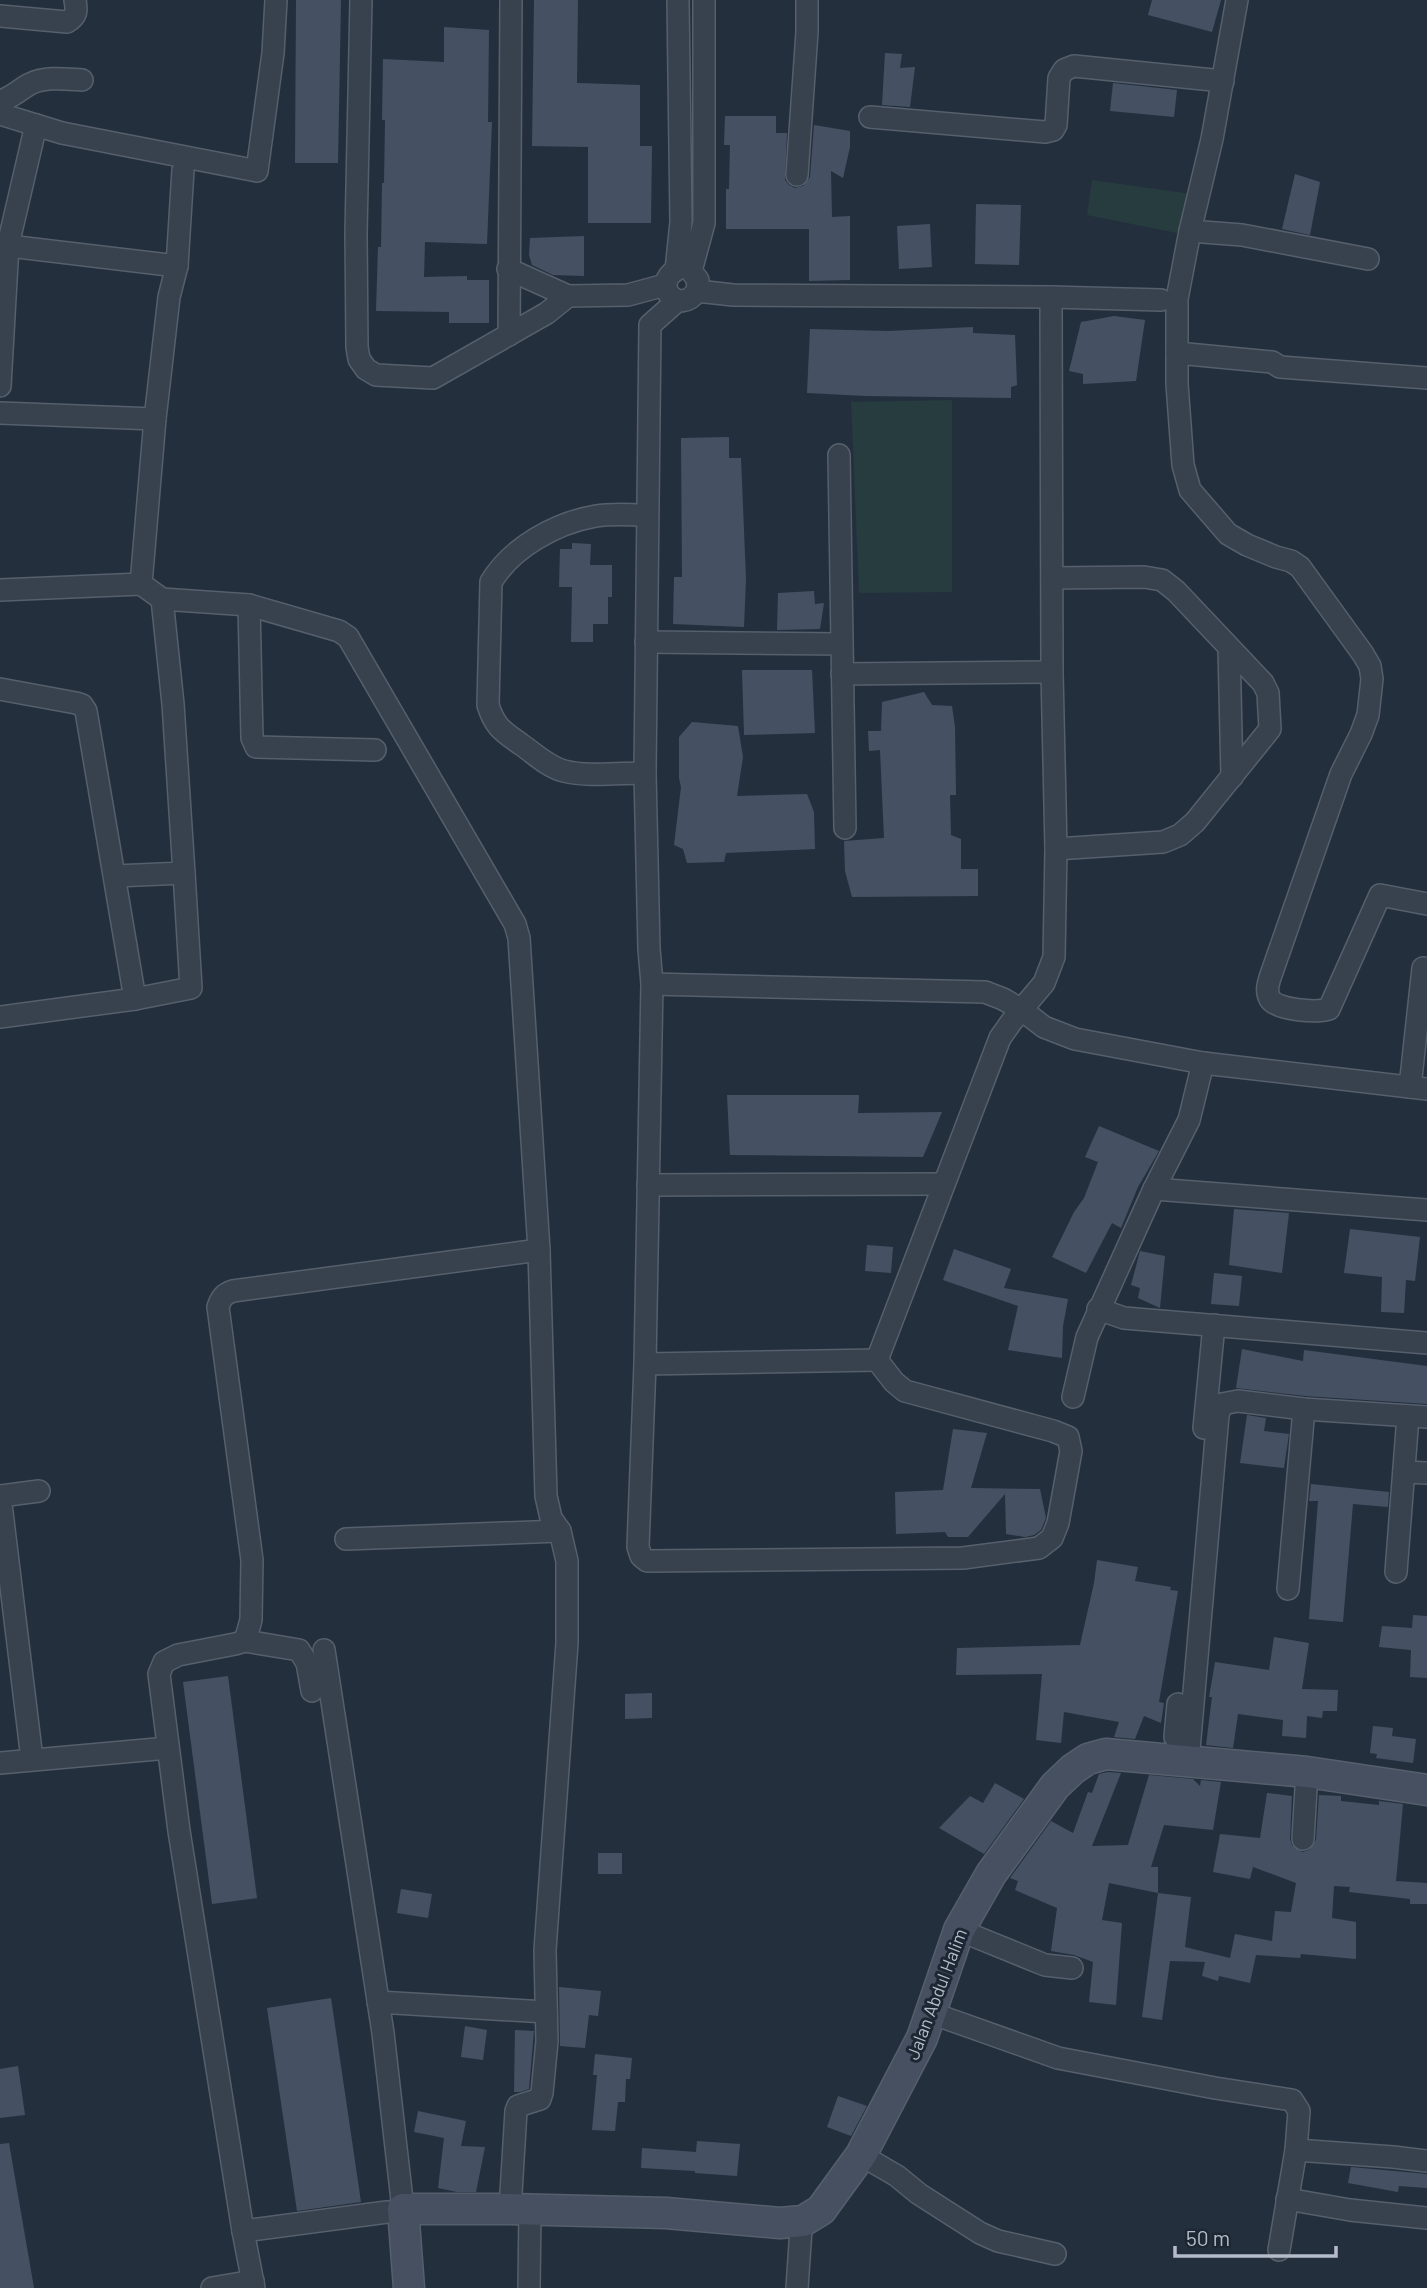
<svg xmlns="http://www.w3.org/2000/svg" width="1427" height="2288" font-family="Barlow,sans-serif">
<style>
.green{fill:#263c3f}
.building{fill:#455162}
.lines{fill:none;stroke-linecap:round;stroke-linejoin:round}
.street-casing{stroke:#565f6c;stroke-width:24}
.secondary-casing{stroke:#565f6c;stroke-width:33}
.street{stroke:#38414e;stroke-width:21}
.secondary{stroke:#465061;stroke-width:30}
.labels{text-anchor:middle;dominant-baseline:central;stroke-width:6;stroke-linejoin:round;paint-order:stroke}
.street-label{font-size:18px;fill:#b4bcc9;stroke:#1d2633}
</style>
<rect width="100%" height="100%" fill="#242f3e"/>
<!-- green -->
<g class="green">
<polygon points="1092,180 1192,194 1182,234 1087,215"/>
<polygon points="952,400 952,592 859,593 851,402"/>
</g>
<!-- building -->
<g class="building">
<polygon points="296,0 341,0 338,163 295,163"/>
<polygon points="534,0 578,0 577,83 640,85 640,146 652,146 651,223 588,223 588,147 532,146"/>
<polygon points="1152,0 1221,0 1212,32 1148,15"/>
<polygon points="444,27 489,30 488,122 492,122 487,244 425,242 424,277 467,276 467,280 489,280 489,323 449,323 449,312 376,311 378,247 381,247 382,183 384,183 385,120 382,120 383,59 444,62"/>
<polygon points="885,53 902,54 900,68 915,67 910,107 882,105"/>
<polygon points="1113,83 1177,90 1174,117 1110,111"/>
<polygon points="725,116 776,116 776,133 787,133 785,180 789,185 795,188 803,186 810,177 814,125 850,131 850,147 843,178 831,171 832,217 850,216 850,280 809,281 809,229 726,229 726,189 729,189 730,145 724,145"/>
<polygon points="1295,174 1320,182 1310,235 1282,229"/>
<polygon points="976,204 1021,205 1019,265 975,264"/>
<polygon points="930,224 932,267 899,269 897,226"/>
<polygon points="584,236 584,276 553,275 532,265 529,255 530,238"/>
<polygon points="1114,316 1145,320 1136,381 1083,384 1083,374 1069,371 1081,322"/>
<polygon points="973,327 973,333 1015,335 1017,385 1011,387 1011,398 866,396 807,393 810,329 888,331"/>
<polygon points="729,437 729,458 741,458 746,579 744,627 673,624 674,577 682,577 681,438"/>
<polygon points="572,543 591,544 590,565 612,565 612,597 608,597 608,624 593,624 593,642 571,642 572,587 559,587 560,549 572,549"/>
<polygon points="814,591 815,604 824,603 820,629 777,630 778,593"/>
<polygon points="742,670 812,670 815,733 744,735"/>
<polygon points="924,692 932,705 952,706 955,727 956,795 950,795 951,835 961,839 961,869 978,869 978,896 852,897 845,871 844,841 884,838 880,750 869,751 868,731 881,731 882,702"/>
<polygon points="692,722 738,726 743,757 737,796 807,794 814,812 815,849 726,853 724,862 687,863 683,849 674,845 681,787 679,778 679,737"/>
<polygon points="727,1095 859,1095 858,1113 942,1112 923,1157 730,1155"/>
<polygon points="1099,1126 1159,1151 1138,1187 1121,1228 1112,1223 1086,1273 1052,1257 1074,1212 1084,1198 1098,1162 1085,1157"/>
<polygon points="1234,1209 1289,1213 1282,1273 1229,1265"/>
<polygon points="1350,1229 1420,1237 1415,1281 1406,1280 1404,1313 1381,1312 1382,1277 1344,1273"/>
<polygon points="867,1245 893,1247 891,1273 865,1271"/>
<polygon points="954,1249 1011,1269 1004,1288 1068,1299 1063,1326 1062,1358 1008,1350 1018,1306 943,1280"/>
<polygon points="1140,1251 1165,1256 1160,1308 1138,1298 1140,1288 1131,1285"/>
<polygon points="1214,1273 1242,1276 1239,1306 1211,1304"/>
<polygon points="1242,1349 1303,1361 1304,1350 1427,1366 1427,1404 1305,1396 1236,1388"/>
<polygon points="1247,1415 1266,1418 1264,1431 1289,1434 1284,1468 1240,1463"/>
<polygon points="953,1429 987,1433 971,1488 1040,1489 1046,1518 1041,1530 1034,1535 1025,1537 1006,1534 1005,1494 968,1537 948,1537 945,1532 896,1534 895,1492 943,1490"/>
<polygon points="1311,1484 1389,1492 1388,1507 1353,1504 1343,1622 1309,1619 1318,1501 1309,1501"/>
<polygon points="1097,1560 1138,1567 1135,1581 1171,1587 1170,1590 1178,1591 1159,1702 1164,1703 1161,1723 1144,1716 1135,1739 1114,1737 1119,1722 1064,1712 1061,1743 1036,1740 1042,1674 956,1675 957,1648 1080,1645 1094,1583"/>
<polygon points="1413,1615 1427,1616 1427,1678 1410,1677 1411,1650 1379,1647 1382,1626 1412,1628"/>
<polygon points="1274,1637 1309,1643 1302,1689 1338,1690 1337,1711 1323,1711 1322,1718 1307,1716 1306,1738 1282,1736 1283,1720 1238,1714 1233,1748 1206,1745 1212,1697 1209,1697 1215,1662 1269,1670"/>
<polygon points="228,1676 257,1898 212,1904 183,1682"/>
<polygon points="652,1693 652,1718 625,1719 625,1694"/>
<polygon points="1373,1726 1393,1728 1392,1736 1416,1739 1413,1763 1376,1758 1377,1754 1370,1753"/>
<polygon points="1108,1772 1121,1773 1092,1846 1128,1845 1149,1775 1193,1779 1200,1786 1201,1780 1221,1782 1213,1830 1164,1825 1151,1867 1158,1867 1158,1893 1109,1883 1102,1920 1122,1923 1116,2005 1089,2002 1093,1962 1074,1955 1051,1951 1057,1908 1015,1890 1018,1881 1010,1878 1051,1821 1073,1833 1088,1792 1092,1793 1099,1774"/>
<polygon points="995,1783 1024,1799 984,1854 939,1828 970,1796 983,1803"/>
<polygon points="1267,1793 1292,1796 1290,1839 1292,1845 1302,1852 1309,1850 1316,1840 1319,1795 1341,1796 1341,1801 1379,1805 1379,1801 1403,1804 1396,1881 1427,1883 1427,1904 1410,1904 1410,1899 1349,1892 1350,1887 1334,1886 1332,1918 1356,1922 1356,1959 1301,1954 1300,1958 1256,1955 1250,1983 1219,1976 1218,1981 1202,1976 1205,1962 1170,1961 1162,2020 1142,2017 1158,1893 1191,1897 1185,1947 1230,1958 1235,1934 1272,1941 1275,1911 1291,1912 1296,1883 1253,1867 1250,1879 1213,1872 1220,1834 1260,1838"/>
<rect x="598" y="1853" width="24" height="21"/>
<polygon points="401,1889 432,1894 428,1918 397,1913"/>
<polygon points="559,1987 601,1991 598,2016 589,2015 585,2048 560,2046"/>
<polygon points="331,1998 361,2202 297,2211 267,2008"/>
<polygon points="465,2026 487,2030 483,2060 461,2057"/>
<polygon points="515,2030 534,2031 529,2089 520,2092 514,2092"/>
<polygon points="595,2054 632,2058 630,2079 626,2079 625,2102 618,2102 615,2131 592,2130 597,2075 593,2075"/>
<polygon points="18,2066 25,2115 0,2118 0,2069"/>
<polygon points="838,2096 867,2106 851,2136 827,2127"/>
<polygon points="418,2111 466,2121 461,2146 485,2147 476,2192 457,2192 438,2188 444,2138 414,2132"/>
<polygon points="697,2141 740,2144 737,2176 695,2173 695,2171 641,2168 642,2148 696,2152"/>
<polygon points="9,2143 34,2288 0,2288 0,2144"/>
<polygon points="1351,2167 1427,2174 1427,2188 1399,2186 1398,2192 1348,2183"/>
</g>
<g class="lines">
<!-- street casing -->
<g class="street-casing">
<g id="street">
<polyline points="361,0 356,233 357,347 359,359 366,369 376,375 433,378 547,313 568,296 628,295 665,285"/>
<path d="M678 0 681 222 676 270C651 285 679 317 697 291L698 280 691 271 704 223V0"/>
<path d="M1237 0 1212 139 1190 231 1177 299V384L1183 465 1190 490 1228 534 1247 545 1276 557 1291 561 1300 567 1363 654 1370 666 1372 679 1368 715 1361 734 1341 774 1272 972C1269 981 1265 990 1270 999 1277 1010 1316 1013 1329 1009L1380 895 1427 904"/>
<path d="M0 16 67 22C77 16 77 11 75 0"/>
<path d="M0 101C12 98 20 89 30 84 45 76 66 79 82 80"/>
<polyline points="0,114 62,133 257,171 273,53 276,0"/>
<polyline points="870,117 1045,132 1053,130 1056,125 1059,78 1064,70 1074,66 1223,81"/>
<polyline points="797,175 807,32 807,0"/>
<polyline points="1190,231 1242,235 1368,259"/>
<polyline points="0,245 177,266 169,297 155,419 141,584"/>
<polyline points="177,266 183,170"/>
<polyline points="508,269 568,296"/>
<polyline points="697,291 733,295 1051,297 1161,300"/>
<polyline points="677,301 650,325 645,773 649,949 652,984 645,1364 638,1547 641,1556 647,1561 963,1558 1039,1548 1052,1538 1058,1523 1071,1451 1068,1437 1053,1431 905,1391 894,1382 877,1360 1000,1038 1012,1021 1044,983 1054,957 1056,849 1052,672 1051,297"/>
<polyline points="509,335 511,0"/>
<polyline points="1177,353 1272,362 1280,367 1427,378"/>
<polyline points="0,386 8,245 36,125"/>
<polyline points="0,413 155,419"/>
<polyline points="839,455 845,828"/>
<polyline points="1052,578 1144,577 1162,580 1176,591 1263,683 1268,693 1270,729 1195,822 1180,835 1163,842 1056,849"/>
<polyline points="0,590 141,584 162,599 249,605 252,738 256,747 375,750"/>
<polyline points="249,605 339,631 348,637 515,924 519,938 539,1250 546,1496 551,1518 560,1531 567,1561 567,1643 545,1950 547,2041 542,2093 540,2099 518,2106 516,2111 510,2209"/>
<polyline points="646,642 842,644"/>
<polyline points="1229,648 1232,777"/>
<polyline points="842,674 1052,672"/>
<polyline points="0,689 76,703 82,705 86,711 135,999"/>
<path d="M645 773C621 773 586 777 564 771 548 767 535 754 522 745 504 732 495 728 488 705L491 582C512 547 556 523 596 516 613 513 630 515 646 515"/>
<polyline points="115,876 184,873 173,704 162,599"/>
<polyline points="652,984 985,992 1003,999 1022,1010 1044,1027 1075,1039 1203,1063 1427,1089"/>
<polyline points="0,1017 135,999 191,988 184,873"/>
<polyline points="1410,1087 1423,968"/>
<polyline points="648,1185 943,1184"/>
<polyline points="1154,1189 1427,1210"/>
<polyline points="1098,1309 1124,1318 1427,1343"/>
<polyline points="645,1364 877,1360"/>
<polyline points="1073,1397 1087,1337 1154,1189 1189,1120 1203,1063"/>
<polyline points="1204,1428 1214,1325"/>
<polyline points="1404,1472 1427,1473"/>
<polyline points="0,1496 32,1759"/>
<polyline points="0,1496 39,1491"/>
<polyline points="346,1539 560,1531"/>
<polyline points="1396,1572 1408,1416"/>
<polyline points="1288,1589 1304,1409"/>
<path d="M245 1641 251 1620 252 1560 218 1307C221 1298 224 1294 233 1291L539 1250"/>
<polyline points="324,1650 383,2033 403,2209"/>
<polyline points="1175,1737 1178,1704"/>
<polyline points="1188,1761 1218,1415 1222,1404 1238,1401 1304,1409 1427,1417"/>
<polyline points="0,1763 168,1748"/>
<polyline points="1303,1839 1307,1772"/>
<polyline points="959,1930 1045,1965 1072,1968"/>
<polyline points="378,2002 546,2012"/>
<polyline points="931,2013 1058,2058 1215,2088 1292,2100 1299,2111 1296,2150 1279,2250"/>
<polyline points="1296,2150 1393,2157 1427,2161"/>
<polyline points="861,2155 897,2176 919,2194 980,2233 998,2241 1055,2254"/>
<polyline points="1287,2199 1350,2210 1427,2218"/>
<polyline points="243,2231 387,2212"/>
<polyline points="212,2288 253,2281"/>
<polyline points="254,2288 243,2231 179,1831 159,1674 164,1662 178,1655 235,1644 245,1641 299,1650 307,1663 312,1691"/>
<polyline points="529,2288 530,2210"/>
<polyline points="797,2288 801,2229 803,2221"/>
</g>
</g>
<!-- secondary casing -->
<g class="secondary-casing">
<polyline id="secondary" points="409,2288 403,2209 510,2209 666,2213 780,2223 803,2221 821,2210 861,2155 922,2038 959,1930 991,1874 1055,1786 1073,1769 1088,1759 1106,1754 1307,1772 1427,1790"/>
</g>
<!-- street -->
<use href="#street" class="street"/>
<!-- secondary -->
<use href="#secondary" class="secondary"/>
</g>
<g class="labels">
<!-- street labels -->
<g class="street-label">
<text transform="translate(936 1994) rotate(-69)">Jalan Abdul Halim</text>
</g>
</g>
<!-- scale -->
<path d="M1175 2246v10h161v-10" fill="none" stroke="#b4bcc9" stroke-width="3.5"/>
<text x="1186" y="2246" font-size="21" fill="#b4bcc9" stroke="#1d2633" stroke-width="5" paint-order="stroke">50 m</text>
</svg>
